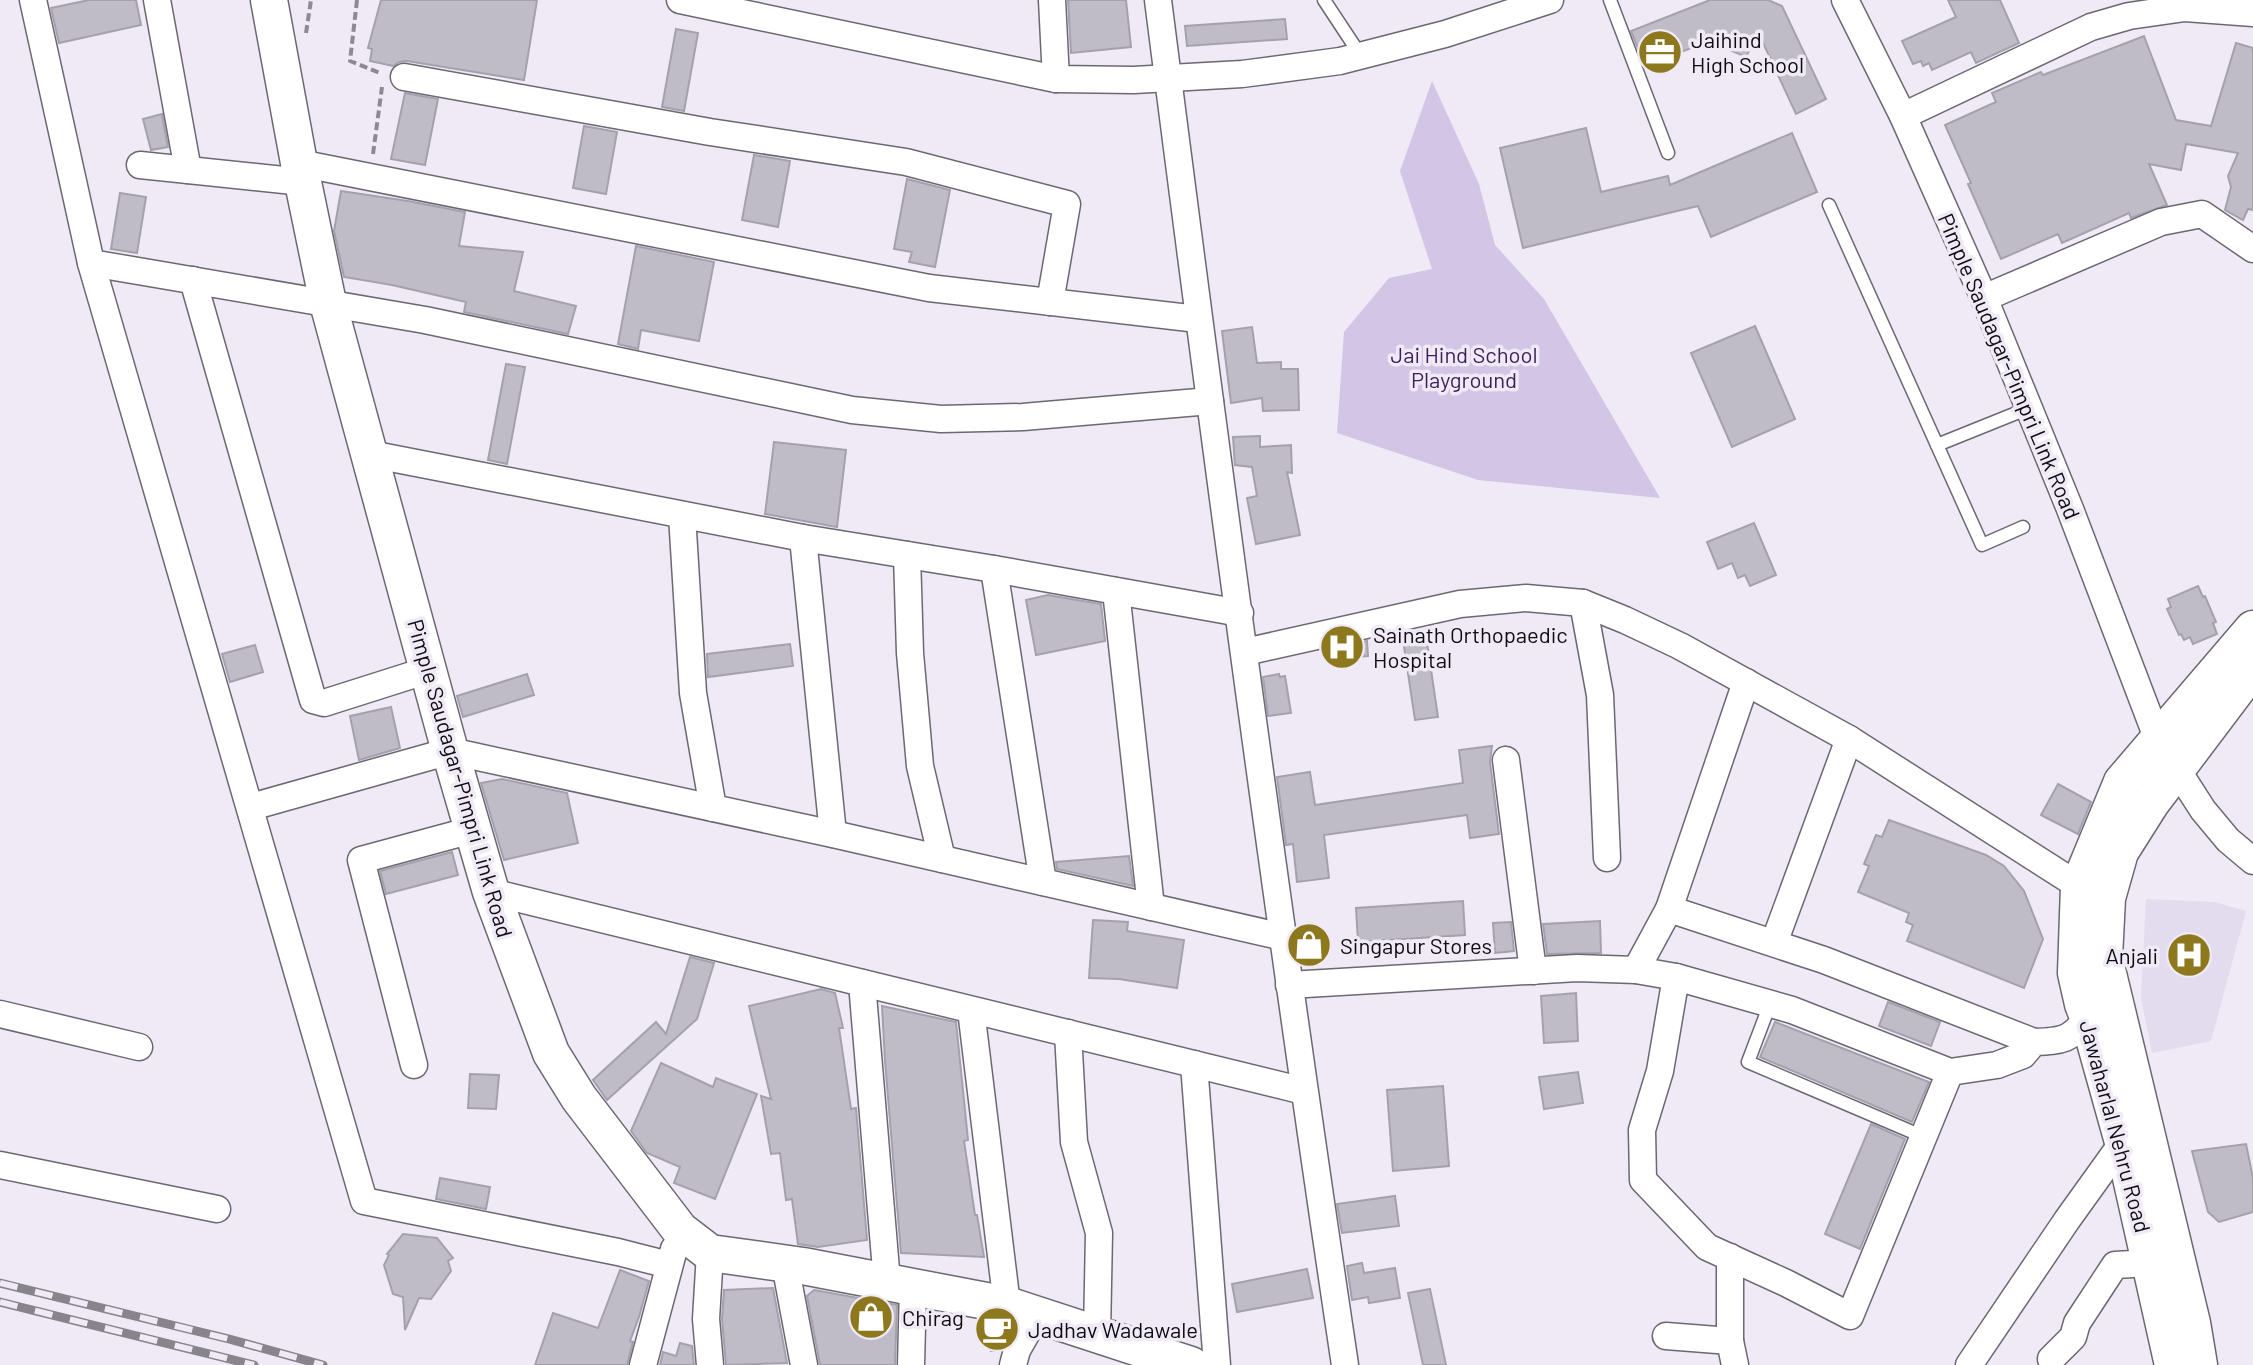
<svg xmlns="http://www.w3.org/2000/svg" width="2253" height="1365" font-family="Barlow,sans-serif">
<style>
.built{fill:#e3dbee}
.green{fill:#d2c5e5}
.building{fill:#c0bcc7;stroke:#a5a1ac;stroke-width:2}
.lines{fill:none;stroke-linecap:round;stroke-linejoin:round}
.lane-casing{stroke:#6c6872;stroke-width:15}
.street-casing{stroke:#6c6872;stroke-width:29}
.secondary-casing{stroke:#6c6872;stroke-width:39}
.path{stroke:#8d8992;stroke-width:4;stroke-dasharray:8 4;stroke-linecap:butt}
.lane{stroke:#fff;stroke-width:12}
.street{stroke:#fff;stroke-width:26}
.secondary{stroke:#fff;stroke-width:36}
.rail-casing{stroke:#87848c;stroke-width:9}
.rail{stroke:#efeaf6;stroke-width:6;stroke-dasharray:18;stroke-linecap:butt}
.labels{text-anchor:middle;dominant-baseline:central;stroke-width:7;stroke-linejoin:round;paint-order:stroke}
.poi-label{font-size:22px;fill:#0e0c10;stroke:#efeaf6;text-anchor:start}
.park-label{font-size:22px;fill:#3d1f59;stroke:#efeaf6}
.street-label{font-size:22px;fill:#0e0c10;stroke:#efeaf6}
</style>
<rect width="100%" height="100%" fill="#efeaf6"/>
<!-- built -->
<polygon class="built" points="2146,899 2215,902 2246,911 2211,1041 2152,1053 2141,998"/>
<!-- green -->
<polygon class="green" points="1432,81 1479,184 1495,245 1544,299 1660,498 1478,480 1337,433 1344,332 1389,278 1432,269 1400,171"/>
<!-- building -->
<g class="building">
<polygon points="89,0 136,0 141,25 59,43 51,8"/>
<polygon points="381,0 537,0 524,80 407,61 399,62 393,66 370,61 372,49 368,48"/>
<polygon points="1068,0 1126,0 1131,47 1071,53"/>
<polygon points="1710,0 1768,0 1782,6 1826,99 1796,114 1758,32 1746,57 1709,41 1645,66 1631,31"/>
<polygon points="1948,0 2000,0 2019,43 1976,63 1971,52 1932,70 1929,63 1923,66 1921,61 1913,64 1902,41 1956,17"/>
<polygon points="1285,19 1287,39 1187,46 1185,26"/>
<polygon points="676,29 698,33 684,111 662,107"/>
<polygon points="2144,36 2176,120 2211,126 2236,43 2253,48 2253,210 2248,209 2243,220 2225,210 2231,187 2228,176 2238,153 2186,144 2181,170 2149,164 2167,205 2131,218 2129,213 2062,243 2058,234 2001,259 1968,184 1971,183 1945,125 1996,102 1992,93 2041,72 2043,75"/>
<polygon points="405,93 438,99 425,165 391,159"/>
<polygon points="162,114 168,147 151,150 143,119"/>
<polygon points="584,126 617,132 606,194 573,188"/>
<polygon points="1586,128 1601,192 1668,176 1670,185 1792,133 1817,192 1711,237 1698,206 1523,248 1500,148"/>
<polygon points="754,155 790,161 778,227 742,220"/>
<polygon points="907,179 950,190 935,267 909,262 912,252 894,249"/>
<polygon points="341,191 408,201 465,212 459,246 523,252 514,291 576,306 568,334 464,312 466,302 392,285 344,277 334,231"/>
<polygon points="120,193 146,197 137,253 111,249"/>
<polygon points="636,246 714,262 699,341 641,330 638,349 618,344"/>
<polygon points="1755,326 1795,419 1732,447 1691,353"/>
<polygon points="1252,327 1257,363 1281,362 1281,369 1298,369 1299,410 1263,411 1262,398 1231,403 1222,331"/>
<polygon points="506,364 525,367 507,464 488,460"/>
<polygon points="1260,436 1260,447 1291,445 1292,473 1287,472 1300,535 1256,544 1247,498 1257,496 1252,467 1235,465 1233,437"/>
<polygon points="774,442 846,450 837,527 765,514"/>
<polygon points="1754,523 1776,575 1750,586 1745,575 1738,578 1732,563 1718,569 1707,542"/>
<polygon points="2198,586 2203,597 2205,596 2216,622 2213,623 2217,634 2193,644 2190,637 2184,640 2181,634 2179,635 2167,609 2171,607 2168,599"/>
<polygon points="1048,595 1101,604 1105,641 1036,655 1026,600"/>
<polygon points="1426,636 1438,717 1415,720 1403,640"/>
<polygon points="1367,641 1368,656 1328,659 1327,650"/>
<polygon points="790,644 793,666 708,677 707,654"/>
<polygon points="255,645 263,672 230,682 222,654"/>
<polygon points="527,674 534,695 463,717 457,696"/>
<polygon points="1279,674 1280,677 1285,676 1291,713 1268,716 1263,677"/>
<polygon points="391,707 400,748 359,760 350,716"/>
<polygon points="1492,746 1490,762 1499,834 1470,838 1467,815 1324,835 1329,878 1297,882 1293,844 1286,845 1277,777 1310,772 1315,805 1463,783 1459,750"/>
<polygon points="502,779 567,793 578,843 504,860 481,783"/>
<polygon points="2058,784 2091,802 2078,834 2041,815"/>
<polygon points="1889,820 1986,855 2004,866 2024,891 2043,939 2024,988 1907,941 1913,925 1906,922 1909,913 1858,892 1869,866 1864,864 1876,835 1882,837"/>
<polygon points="452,852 458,875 386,894 380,871"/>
<polygon points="1129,856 1133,886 1057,869 1056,862"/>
<polygon points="1463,901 1465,935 1358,942 1356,908"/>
<polygon points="1093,920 1128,922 1127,931 1184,940 1177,988 1119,979 1089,978"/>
<polygon points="1600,921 1601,953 1547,954 1543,924"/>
<polygon points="1511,922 1514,951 1495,953 1493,923"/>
<polygon points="690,957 714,963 697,1019 607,1100 593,1080 656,1022 666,1034"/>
<polygon points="821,989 835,993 843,1028 839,1028 851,1109 856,1108 867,1240 818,1247 798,1244 792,1199 786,1200 780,1153 771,1154 761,1096 771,1099 749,1006"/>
<polygon points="1576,993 1578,1041 1544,1043 1541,996"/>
<polygon points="1888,1002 1940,1022 1931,1046 1879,1026"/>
<polygon points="882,1006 956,1022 968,1140 964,1141 975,1215 977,1215 984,1257 901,1253 885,1061"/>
<polygon points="1775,1022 1929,1082 1912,1122 1760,1057"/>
<polygon points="661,1063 713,1087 716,1078 757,1094 715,1199 674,1183 680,1167 647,1153 631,1131"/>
<polygon points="1578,1072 1583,1103 1544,1109 1539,1077"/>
<polygon points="470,1074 499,1075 496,1109 468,1108"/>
<polygon points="1443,1086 1449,1166 1393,1171 1387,1090"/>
<polygon points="1871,1124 1905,1139 1860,1249 1825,1234"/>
<polygon points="2246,1144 2253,1178 2253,1212 2219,1222 2208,1212 2192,1151"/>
<polygon points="440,1178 490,1187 486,1209 436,1199"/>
<polygon points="1395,1196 1399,1226 1342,1233 1337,1204"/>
<polygon points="403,1234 437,1238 453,1258 448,1261 451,1271 431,1299 419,1298 405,1330 403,1297 393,1294 384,1265 389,1255 387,1254"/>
<polygon points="1362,1263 1364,1273 1395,1268 1400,1298 1369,1303 1368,1297 1352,1300 1347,1266"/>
<polygon points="1307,1269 1313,1298 1237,1312 1232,1284"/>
<polygon points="620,1270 649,1281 639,1317 630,1341 633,1342 627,1365 535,1365 553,1313 598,1328"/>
<polygon points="773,1288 787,1363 726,1365 722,1319 724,1290"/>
<polygon points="1430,1289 1446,1365 1423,1365 1408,1293"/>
<polygon points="814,1290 897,1305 895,1365 820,1365 807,1296"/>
<polygon points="998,1325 1008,1327 1009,1332 1001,1349 991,1351 986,1327"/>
<polygon points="680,1343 692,1346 694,1365 660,1365 663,1352 676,1356"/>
</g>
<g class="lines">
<!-- lane casing -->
<g class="lane-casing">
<g id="lane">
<polyline points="1324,0 1361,56"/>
<polyline points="1610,0 1668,153"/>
<polyline points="1829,205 1982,545 2023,527"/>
<polyline points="1937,445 2029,408"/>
<polyline points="1770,1004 1748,1062 1924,1137"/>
</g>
</g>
<!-- street casing -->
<g class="street-casing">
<g id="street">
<polyline points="33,0 91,263 364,1201 618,1252 669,1265"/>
<polyline points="157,0 188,170"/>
<polyline points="680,0 1056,79 1134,80 1242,74 1340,61 1445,34 1550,0"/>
<polyline points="1052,0 1056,79"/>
<path d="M1158 0C1216 455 1277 911 1345 1365"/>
<polyline points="1845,0 1903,116 1984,298 2070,509 2158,740 2203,810 2228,840 2253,861"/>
<polyline points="404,77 710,132 906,162 1067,204 1050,302"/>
<polyline points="1903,116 2091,27 2129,16 2185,8 2253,13"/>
<polyline points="299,163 929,288 1198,319"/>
<polyline points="140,165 303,182"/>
<polyline points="91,263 425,320 852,410 941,419 1023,417 1210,401"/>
<polyline points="193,280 313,700 324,703 428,670"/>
<polyline points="1984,298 2161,222 2202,214 2253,249"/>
<polyline points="370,454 803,538 994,569 1240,613"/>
<polyline points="682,515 693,693 713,808"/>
<polyline points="803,538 833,834"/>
<polyline points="907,555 910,653 920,766 942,859"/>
<polyline points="994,569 1043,882"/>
<polyline points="1116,591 1151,907"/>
<polyline points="1583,603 1600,695 1607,858"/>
<polyline points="1245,652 1460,604 1526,598 1583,603 1625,620 1680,646 1849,739 2079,886 2094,892"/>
<polyline points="1506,760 1533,971"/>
<polyline points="251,807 450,751 833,834 1283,937"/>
<polyline points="491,892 1304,1091"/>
<polyline points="1669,909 1824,960 2034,1042"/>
<polyline points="1774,943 1849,739"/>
<polyline points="1636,970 1669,909 1746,682"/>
<polyline points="1676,977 1660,1071 1642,1130 1643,1180 1707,1247 1786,1283 1850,1316 1950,1072"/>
<polyline points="862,983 887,1282"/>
<path d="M1289 985 1577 968 1636 970 1676 977 1792 1010 1950 1072 1997 1065 2023 1055 2034 1042C2063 1041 2071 1040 2088 1017"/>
<polyline points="971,1010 1007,1305"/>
<polyline points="0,1014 139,1047"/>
<polyline points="1068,1033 1074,1142 1099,1233 1097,1335"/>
<polyline points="1194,1064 1217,1365"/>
<polyline points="414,1065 361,860 472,830"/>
<polyline points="0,1165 217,1209"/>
<polyline points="785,1264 804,1365"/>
<polyline points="1666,1336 1730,1341 1730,1257"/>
<polyline points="1730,1341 1735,1365"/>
<polyline points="2051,1359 2073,1337 2077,1323 2115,1265 2151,1263"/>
<polyline points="643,1365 674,1249"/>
<polyline points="710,1365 706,1319 710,1253"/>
<polyline points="911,1365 913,1287"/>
<polyline points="1013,1365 1017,1350 1037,1315"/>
<polyline points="1969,1365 2067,1220 2123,1142"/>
</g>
</g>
<!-- secondary casing -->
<g class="secondary-casing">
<g id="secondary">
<polyline points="269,0 299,163 328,303 450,751 491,892 551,1053 579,1098 680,1230 710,1253 803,1266 1007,1305 1191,1365"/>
<polyline points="2173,1365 2123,1142 2088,1017 2083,1004 2076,973 2079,886 2122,782 2253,629"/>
<polyline points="2199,1365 2192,1323 2104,957 2107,898 2120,852 2151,803 2253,668"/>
</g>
</g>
<!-- path -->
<g class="path">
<polyline points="357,0 350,61 380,73"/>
<polyline points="306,33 311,0"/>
<polyline points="373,154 382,87"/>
</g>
<!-- lane -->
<use href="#lane" class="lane"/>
<!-- street -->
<use href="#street" class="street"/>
<!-- secondary -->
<use href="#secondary" class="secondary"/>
<!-- rail casing -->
<g class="rail-casing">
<g id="rail">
<polyline points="0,1283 229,1339 323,1365"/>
<polyline points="0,1302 254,1365"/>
</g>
</g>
<!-- rail -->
<use href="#rail" class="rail"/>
</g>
<!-- icons -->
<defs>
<g id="office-disc" transform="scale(2.3)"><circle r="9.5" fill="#8e781d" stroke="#efeaf6"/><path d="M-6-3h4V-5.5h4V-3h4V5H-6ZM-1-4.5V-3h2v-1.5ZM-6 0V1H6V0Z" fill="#fff"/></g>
<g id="hospital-disc" transform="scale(2.3)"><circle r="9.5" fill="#8e781d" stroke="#efeaf6"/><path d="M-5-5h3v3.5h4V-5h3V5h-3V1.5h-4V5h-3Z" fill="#fff"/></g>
<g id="shop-disc" transform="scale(2.3)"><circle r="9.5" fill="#8e781d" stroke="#efeaf6"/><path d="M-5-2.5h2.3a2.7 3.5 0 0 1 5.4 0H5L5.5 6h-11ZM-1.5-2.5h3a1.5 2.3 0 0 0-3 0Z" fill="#fff"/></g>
<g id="cafe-disc" transform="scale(2.3)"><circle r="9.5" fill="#8e781d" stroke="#efeaf6"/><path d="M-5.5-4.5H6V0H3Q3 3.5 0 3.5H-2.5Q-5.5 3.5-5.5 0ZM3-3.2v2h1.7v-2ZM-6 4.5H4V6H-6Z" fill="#fff"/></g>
</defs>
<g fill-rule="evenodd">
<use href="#office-disc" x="1660" y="52"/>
<use href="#hospital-disc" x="1342" y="647"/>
<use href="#shop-disc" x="1309" y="945"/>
<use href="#hospital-disc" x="2189" y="955"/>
<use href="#shop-disc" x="871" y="1317"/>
<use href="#cafe-disc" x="997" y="1329"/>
</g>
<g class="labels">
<!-- poi labels -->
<g class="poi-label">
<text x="1691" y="39">Jaihind<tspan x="1691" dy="25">High School</tspan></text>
<text x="1373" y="634">Sainath Orthopaedic<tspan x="1373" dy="25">Hospital</tspan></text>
<text x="1340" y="945">Singapur Stores</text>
<text x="2158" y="955" text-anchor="end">Anjali</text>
<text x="902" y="1317">Chirag</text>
<text x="1028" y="1329">Jadhav Wadawale</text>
</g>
<!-- park labels -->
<g class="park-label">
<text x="1464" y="354">Jai Hind School<tspan x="1464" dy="25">Playground</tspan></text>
</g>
<!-- street labels -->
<g class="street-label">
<text transform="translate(2010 366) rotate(67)">Pimple Saudagar-Pimpri Link Road</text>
<text transform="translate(461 778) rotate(74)">Pimple Saudagar-Pimpri Link Road</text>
<text transform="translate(2116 1126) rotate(75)">Jawaharlal Nehru Road</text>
</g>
</g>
</svg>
